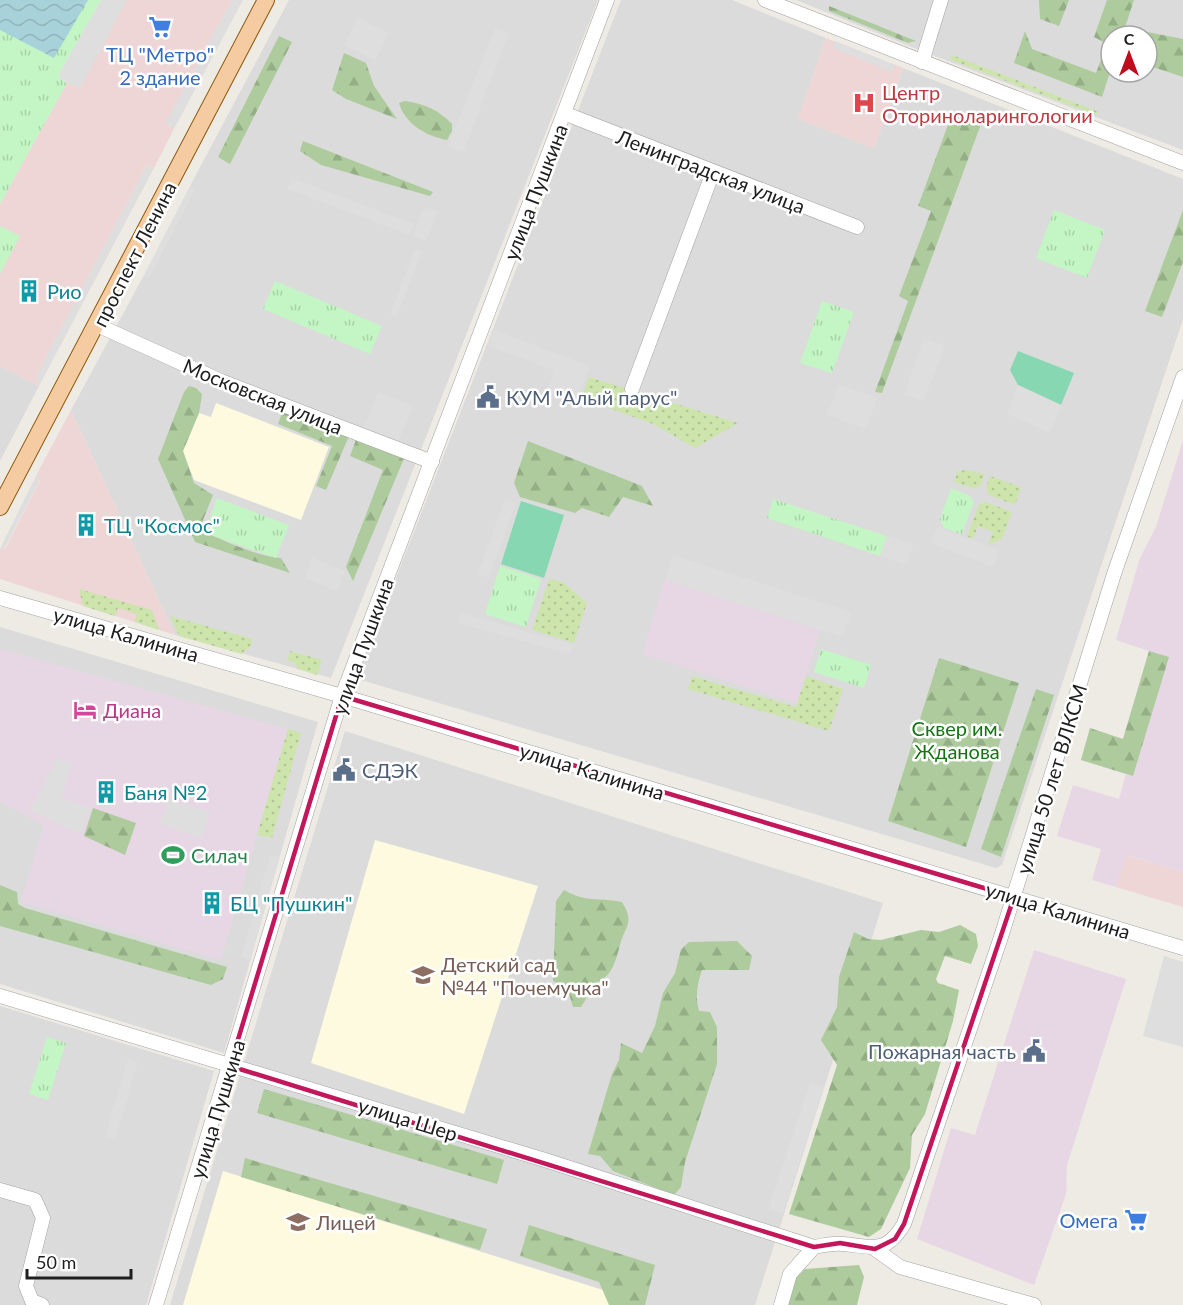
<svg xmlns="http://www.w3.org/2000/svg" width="1183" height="1305" font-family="Lato,sans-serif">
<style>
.residential{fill:#dcdbdb;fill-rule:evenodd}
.commercial{fill:#eed5d6}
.industrial{fill:#e7d7e5}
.education{fill:#fdfadf}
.grass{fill:url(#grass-dots)}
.forest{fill:url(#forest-firs)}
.park{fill:url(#park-tufts)}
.pitch{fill:#87d8b2}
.parking{fill:#dedede}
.water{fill:url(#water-waves)}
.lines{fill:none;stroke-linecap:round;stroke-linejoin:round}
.minor-casing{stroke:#a2a2a2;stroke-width:15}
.major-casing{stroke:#8d570a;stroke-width:18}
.minor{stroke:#fff;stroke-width:14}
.major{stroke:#f5cba2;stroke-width:16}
.marked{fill:none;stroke:#c2185b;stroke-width:4.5;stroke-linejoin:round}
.labels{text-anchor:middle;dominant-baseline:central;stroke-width:5;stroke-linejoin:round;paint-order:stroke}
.shop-label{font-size:20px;fill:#366cbe;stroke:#fff}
.health-label{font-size:20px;fill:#be3a42;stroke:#fff;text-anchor:start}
.street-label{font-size:20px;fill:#1e1e1e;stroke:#fff}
.culture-label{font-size:20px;fill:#0d838f;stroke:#fff;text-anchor:start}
.service-label{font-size:20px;fill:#4e5e75;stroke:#fff;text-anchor:start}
.hotel-label{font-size:20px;fill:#b23c85;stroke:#fff;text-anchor:start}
.park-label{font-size:20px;fill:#137513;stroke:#fff}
.leisure-label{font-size:20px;fill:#27864d;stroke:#fff;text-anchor:start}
.education-label{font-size:20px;fill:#785e54;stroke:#fff;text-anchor:start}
</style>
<defs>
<pattern id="grass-dots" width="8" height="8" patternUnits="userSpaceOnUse" patternTransform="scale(1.5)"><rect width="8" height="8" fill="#cde5ad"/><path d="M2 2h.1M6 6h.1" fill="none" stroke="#b0c494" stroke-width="1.8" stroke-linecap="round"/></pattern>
<pattern id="forest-firs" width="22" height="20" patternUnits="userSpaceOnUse" patternTransform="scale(1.5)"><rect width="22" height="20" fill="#adcb9c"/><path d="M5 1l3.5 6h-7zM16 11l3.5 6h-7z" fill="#94ae86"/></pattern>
<pattern id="park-tufts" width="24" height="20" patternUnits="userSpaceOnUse" patternTransform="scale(1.5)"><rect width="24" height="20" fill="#c4f5c4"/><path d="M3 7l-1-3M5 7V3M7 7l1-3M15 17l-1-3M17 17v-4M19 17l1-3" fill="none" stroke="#a8d2a8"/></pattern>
<pattern id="water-waves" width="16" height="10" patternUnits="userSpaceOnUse" patternTransform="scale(1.5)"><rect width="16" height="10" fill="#a8d2d9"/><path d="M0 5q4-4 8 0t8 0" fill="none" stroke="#90b4ba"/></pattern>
</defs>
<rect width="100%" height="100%" fill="#eeeae4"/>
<!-- residential -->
<g class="residential">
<polygon points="289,0 598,0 331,678 175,635 71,410 143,277 149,277 194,190 190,186"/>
<polygon points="621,0 732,0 826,38 798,119 874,148 903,68 1183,179 1183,319 1002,865 996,868 946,853 361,680 359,673"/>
<path d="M796 0H1183V150L919 50ZM1111 36H1147V72H1111Z"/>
<polygon points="0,366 39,386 0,461"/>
<polygon points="0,627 318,722 224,1053 0,984"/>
<polygon points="345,731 883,903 755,1305 170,1305"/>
<polygon points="0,1006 214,1071 146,1305 0,1305"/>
</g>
<!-- commercial -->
<g class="commercial">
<polygon points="101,0 232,0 166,123 174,129 154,168 147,165 36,376 39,386 0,366 0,274 19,236 0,226 0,204 67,83"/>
<polygon points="826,38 903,68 874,148 798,119"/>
<polygon points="71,410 175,635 0,579 0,549 5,549 40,481 36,476"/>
<polygon points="1125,855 1183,872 1183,907 1116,887"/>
</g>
<!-- industrial -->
<g class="industrial">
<polygon points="1183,440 1183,872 1126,855 1116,887 1092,880 1101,849 1057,836 1073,785 1119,799 1126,774 1081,760 1090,728 1123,739 1149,651 1116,640 1140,558 1156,527"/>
<polygon points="665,580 820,630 797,703 642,654"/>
<polygon points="0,649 288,729 221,960 21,902 44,825 0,801"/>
<polygon points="1034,950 1126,979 1067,1165 1066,1194 1034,1285 917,1239 951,1128 975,1135"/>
</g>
<!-- education -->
<g class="education">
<polygon points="216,403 329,447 301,520 194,480 183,451 199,413 211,417"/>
<polygon points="375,840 538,886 464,1114 311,1063"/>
<polygon points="223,1171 635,1300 633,1305 183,1305"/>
</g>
<!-- grass -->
<g class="grass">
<polygon points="952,55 1099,112 1096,115 951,60"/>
<polygon points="589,377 738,423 695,448 653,424 581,398"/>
<polygon points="965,470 985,474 980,486 973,488 954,482 957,472"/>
<polygon points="990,476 1021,487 1015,505 989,495 986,488"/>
<polygon points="986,502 1012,512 1002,539 988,545 993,532 978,526 973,539 967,536 979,504"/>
<polygon points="549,579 563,582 587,603 574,643 532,630"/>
<polygon points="79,589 152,610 159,630 135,622 137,614 118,608 115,616 83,606"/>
<polygon points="170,616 253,639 249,650 246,649 242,654 179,636"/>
<polygon points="290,651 322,660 317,675 298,669 295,663 287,660"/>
<polygon points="692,676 796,707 806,676 843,689 829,731 688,689"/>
<polygon points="288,729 301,733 272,838 257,835"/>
</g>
<!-- forest -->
<g class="forest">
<polygon points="1039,0 1069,0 1059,26 1040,19"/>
<polygon points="1107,0 1134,0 1122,36 1111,36 1111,69 1102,97 1014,63 1025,31 1032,49 1096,73 1107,44 1094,37"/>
<polygon points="829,6 916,41 908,43 829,11"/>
<polygon points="1137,30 1183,39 1183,77 1147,65 1147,36 1135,36"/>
<polygon points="279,36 292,42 230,164 218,157"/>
<polygon points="344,53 366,63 374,86 397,119 346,99 332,90"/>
<path d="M405 101C426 104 438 110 452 124V131L447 140C426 136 405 124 399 103Z"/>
<polygon points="952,114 981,124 882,393 875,392 908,301 899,296 931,211 918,206"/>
<polygon points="303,141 433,192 430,196 321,165 300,151"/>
<polygon points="1183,210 1183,262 1162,317 1145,311"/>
<path d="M189 386 196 388 202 394 199 413 183 451 194 483 213 495 199 530C225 540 253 556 281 558L290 573 195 542 158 459 184 392Z"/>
<polygon points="283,410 349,436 326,490 316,486 332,446 278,424"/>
<polygon points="357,437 405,456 353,581 346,567 383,470 350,456"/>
<polygon points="528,441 642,486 653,506 623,497 609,517 582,508 575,513 520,497 514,483"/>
<polygon points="1149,651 1169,657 1133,776 1081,760 1090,728 1123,739"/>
<polygon points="939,658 1019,683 966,847 888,821"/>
<polygon points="1036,689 1054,695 1001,857 981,849"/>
<polygon points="93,808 136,823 125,855 84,836"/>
<polygon points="0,885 17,892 18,904 25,908 227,967 223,979 211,985 0,926"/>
<path d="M564 890C587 903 597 897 622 902 635 923 625 926 620 945 614 967 611 979 588 986L586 999 581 1007H573L569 994 553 980 556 901Z"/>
<polygon points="960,925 976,934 978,946 971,964 945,956 936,979 938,983 959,990 953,1021 925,1114 912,1135 910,1168 881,1229 869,1237 789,1214 837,1065 821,1040 837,1007 839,977 854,932 868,939 881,940 921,930 939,932"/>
<path d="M737 941 752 956 749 970H702C697 985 695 996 699 1011L710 1012 717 1027V1064L685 1162 681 1187 674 1195 613 1171 600 1156 588 1154 612 1074 619 1060 621 1043 642 1053 655 1026 663 993 675 973 681 949 689 942Z"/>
<polygon points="264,1089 504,1160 497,1184 257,1113"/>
<polygon points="245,1158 487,1229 480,1250 241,1177"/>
<polygon points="529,1225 655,1265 645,1305 609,1305 599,1282 520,1256"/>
<polygon points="859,1265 864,1277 857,1305 788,1305 796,1278 805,1269"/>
</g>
<!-- park -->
<g class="park">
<polygon points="0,0 101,0 60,72 59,78 67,83 0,204"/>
<polygon points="1054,210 1105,230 1087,278 1036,258"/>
<polygon points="0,226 20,236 0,274"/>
<polygon points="275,281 382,326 370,354 263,309"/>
<polygon points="822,301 854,312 832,373 800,363"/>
<polygon points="951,488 970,496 974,502 962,534 944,528 940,519"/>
<polygon points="217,498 289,525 276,558 205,533"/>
<polygon points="773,499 887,536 880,556 767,518"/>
<polygon points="500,566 541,579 526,627 485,614"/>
<polygon points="821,649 871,665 864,688 814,672"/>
<polygon points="47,1037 66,1043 48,1100 29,1094"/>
</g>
<!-- pitch -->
<g class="pitch">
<polygon points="1018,351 1074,373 1061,405 1018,385 1010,370"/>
<polygon points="521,501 564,515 544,578 501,564"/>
</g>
<!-- parking -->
<g class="parking">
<polygon points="101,0 127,0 80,89 59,78 60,72"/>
<polygon points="232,0 243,0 174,129 165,123"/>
<polygon points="358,18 389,33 375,60 344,45"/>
<polygon points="495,28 509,33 463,152 448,146"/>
<polygon points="835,41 895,65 892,72 832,48"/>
<polygon points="147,165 154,168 39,386 36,376"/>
<polygon points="292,178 414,224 410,235 287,189"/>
<polygon points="190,186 194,190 149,277 143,277"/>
<polygon points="424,207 437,212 426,241 413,236"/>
<polygon points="415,249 422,252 397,316 390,314"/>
<polygon points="494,330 590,366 576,403 547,392 554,370 488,346"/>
<polygon points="924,338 945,346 923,401 904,395"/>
<polygon points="838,384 877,398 866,429 827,415"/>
<polygon points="1018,385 1061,405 1050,433 1007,414"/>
<polygon points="378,392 413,406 399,441 364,427"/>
<polygon points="36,476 40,480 4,549 0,549"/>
<polygon points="505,499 516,502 489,578 478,574"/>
<polygon points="937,527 999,550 993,567 931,543"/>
<polygon points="887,536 913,545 907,565 880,556"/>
<polygon points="673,555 851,612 843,637 665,580"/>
<polygon points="312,558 345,571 338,591 305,579"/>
<polygon points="461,613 573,645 570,654 458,623"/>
<polygon points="57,758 72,763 61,798 91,808 81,834 30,811"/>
<polygon points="168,800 210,812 202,838 160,824"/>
<polygon points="270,855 279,857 250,960 241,957"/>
<polygon points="1164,956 1183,962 1183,1047 1143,1036"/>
<polygon points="128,1059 138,1062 115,1139 105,1136"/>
<polygon points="810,1083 824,1087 783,1213 768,1209"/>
</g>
<!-- water -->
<polygon class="water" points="0,0 88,0 54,58 0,30"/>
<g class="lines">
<!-- minor casing -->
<g class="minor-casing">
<g id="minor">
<polyline points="765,0 1183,163"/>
<polyline points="922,62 941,0"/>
<polyline points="566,114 857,227"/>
<polyline points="97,325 221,381 432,462"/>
<polyline points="632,389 713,172"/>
<polyline points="0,598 342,696 1183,948"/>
<polyline points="0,996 545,1160 814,1247"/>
<polyline points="0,1190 35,1200 43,1218 26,1286 32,1301 42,1305"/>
<polyline points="875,1249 900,1267 1034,1305"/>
<polyline points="156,1305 342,696 607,0"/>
<path d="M781 1305 790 1274 814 1247C824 1245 834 1243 843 1244 874 1247 886 1254 904 1224L1001 937 1114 574 1183 377"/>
</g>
</g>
<!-- major casing -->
<g class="major-casing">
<polyline id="major" points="0,507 266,0"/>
</g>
<!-- minor -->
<use href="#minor" class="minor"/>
<!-- major -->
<use href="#major" class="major"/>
</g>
<!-- marked area -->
<path class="marked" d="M342 696 1014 897 904 1224 895 1239 875 1249 840 1243 814 1247 230 1066Z"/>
<!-- icons -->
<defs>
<g id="supermarket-bare" transform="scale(1.8)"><path d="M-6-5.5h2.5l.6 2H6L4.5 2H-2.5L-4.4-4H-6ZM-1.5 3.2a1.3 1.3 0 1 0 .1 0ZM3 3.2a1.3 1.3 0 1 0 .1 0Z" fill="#3f7fe0" stroke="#fff" stroke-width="2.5" paint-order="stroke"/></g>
<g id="hospital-bare" transform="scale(1.8)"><path d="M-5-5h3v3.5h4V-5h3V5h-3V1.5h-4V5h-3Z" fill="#e0444e" stroke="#fff" stroke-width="2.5" paint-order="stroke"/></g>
<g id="building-bare" transform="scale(1.8)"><path d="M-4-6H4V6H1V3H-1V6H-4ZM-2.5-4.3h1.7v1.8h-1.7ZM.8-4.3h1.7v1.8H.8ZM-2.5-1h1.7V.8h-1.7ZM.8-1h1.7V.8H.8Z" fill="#0f9aa8" stroke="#fff" stroke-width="2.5" paint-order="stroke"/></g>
<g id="civic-bare" transform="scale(1.8)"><path d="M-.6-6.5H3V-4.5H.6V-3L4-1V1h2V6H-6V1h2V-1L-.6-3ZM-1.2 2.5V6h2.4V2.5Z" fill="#5c6f8a" stroke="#fff" stroke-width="2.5" paint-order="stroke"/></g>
<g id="hotel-bare" transform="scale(1.8)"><path d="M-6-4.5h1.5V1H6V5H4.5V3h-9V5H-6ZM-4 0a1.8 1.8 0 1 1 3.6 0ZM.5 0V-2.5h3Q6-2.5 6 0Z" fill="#d1479c" stroke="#fff" stroke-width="2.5" paint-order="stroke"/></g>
<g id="stadium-bare" transform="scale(1.8)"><path d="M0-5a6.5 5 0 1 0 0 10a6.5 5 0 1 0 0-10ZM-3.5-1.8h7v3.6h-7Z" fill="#2e9e5b" stroke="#fff" stroke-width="2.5" paint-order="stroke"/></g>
<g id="school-bare" transform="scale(1.8)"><path d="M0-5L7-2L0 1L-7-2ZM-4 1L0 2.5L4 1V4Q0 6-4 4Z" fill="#8d6e63" stroke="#fff" stroke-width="2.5" paint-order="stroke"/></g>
</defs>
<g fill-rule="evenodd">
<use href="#supermarket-bare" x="160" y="27"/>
<use href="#hospital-bare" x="864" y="103"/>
<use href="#building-bare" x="29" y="291"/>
<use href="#civic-bare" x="488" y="397"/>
<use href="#building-bare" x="86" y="525"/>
<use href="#hotel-bare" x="85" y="710"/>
<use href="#civic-bare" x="344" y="770"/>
<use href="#building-bare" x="106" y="792"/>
<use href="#stadium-bare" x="173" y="855"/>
<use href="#building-bare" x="212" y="903"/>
<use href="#school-bare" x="423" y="975"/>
<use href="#civic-bare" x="1034" y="1051"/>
<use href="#supermarket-bare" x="1136" y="1220"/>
<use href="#school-bare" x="298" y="1222"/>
</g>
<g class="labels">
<!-- shop labels -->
<g class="shop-label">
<text x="160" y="54">ТЦ "Метро"<tspan x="160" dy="23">2 здание</tspan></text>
<text x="1118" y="1220" text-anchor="end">Омега</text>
</g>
<!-- health labels -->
<g class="health-label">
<text x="882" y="92">Центр<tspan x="882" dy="23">Оториноларингологии</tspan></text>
</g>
<!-- street labels -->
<g class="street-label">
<text transform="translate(711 171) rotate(21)">Ленинградская улица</text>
<text transform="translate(535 192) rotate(-69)">улица Пушкина</text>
<text transform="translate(134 254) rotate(-63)">проспект Ленина</text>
<text transform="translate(263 396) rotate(22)">Московская улица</text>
<text transform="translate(126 634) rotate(16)">улица Калинина</text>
<text transform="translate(362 646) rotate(-70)">улица Пушкина</text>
<text transform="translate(592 771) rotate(17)">улица Калинина</text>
<text transform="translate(1051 779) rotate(-73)">улица 50 лет ВЛКСМ</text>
<text transform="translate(1058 910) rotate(17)">улица Калинина</text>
<text transform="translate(217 1109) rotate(-73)">улица Пушкина</text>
<text transform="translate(408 1119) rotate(17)">улица Шер</text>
</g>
<!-- culture labels -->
<g class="culture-label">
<text x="47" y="291">Рио</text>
<text x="104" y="525">ТЦ "Космос"</text>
<text x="124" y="792">Баня №2</text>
<text x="230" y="903">БЦ "Пушкин"</text>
</g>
<!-- service labels -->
<g class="service-label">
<text x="506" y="397">КУМ "Алый парус"</text>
<text x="362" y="770">СДЭК</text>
<text x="1016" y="1051" text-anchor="end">Пожарная часть</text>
</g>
<!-- hotel labels -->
<g class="hotel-label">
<text x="103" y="710">Диана</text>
</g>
<!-- park labels -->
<g class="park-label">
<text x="957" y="728">Сквер им.<tspan x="957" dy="23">Жданова</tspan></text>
</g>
<!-- leisure labels -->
<g class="leisure-label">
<text x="191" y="855">Силач</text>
</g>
<!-- education labels -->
<g class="education-label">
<text x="441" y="964">Детский сад<tspan x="441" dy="23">№44 "Почемучка"</tspan></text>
<text x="316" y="1222">Лицей</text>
</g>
</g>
<!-- north arrow -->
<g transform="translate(1129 54)"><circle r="28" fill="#ffffff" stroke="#a5a5a5" stroke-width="1.5"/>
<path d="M0-4.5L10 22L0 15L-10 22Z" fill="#be0d1c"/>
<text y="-9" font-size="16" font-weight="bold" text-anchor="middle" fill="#1e1e1e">С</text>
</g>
<!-- scale -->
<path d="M27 1269v9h104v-9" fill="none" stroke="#1e1e1e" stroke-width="3"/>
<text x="36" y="1269" font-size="18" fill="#1e1e1e" stroke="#ffffff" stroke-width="4.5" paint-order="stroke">50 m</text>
</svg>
